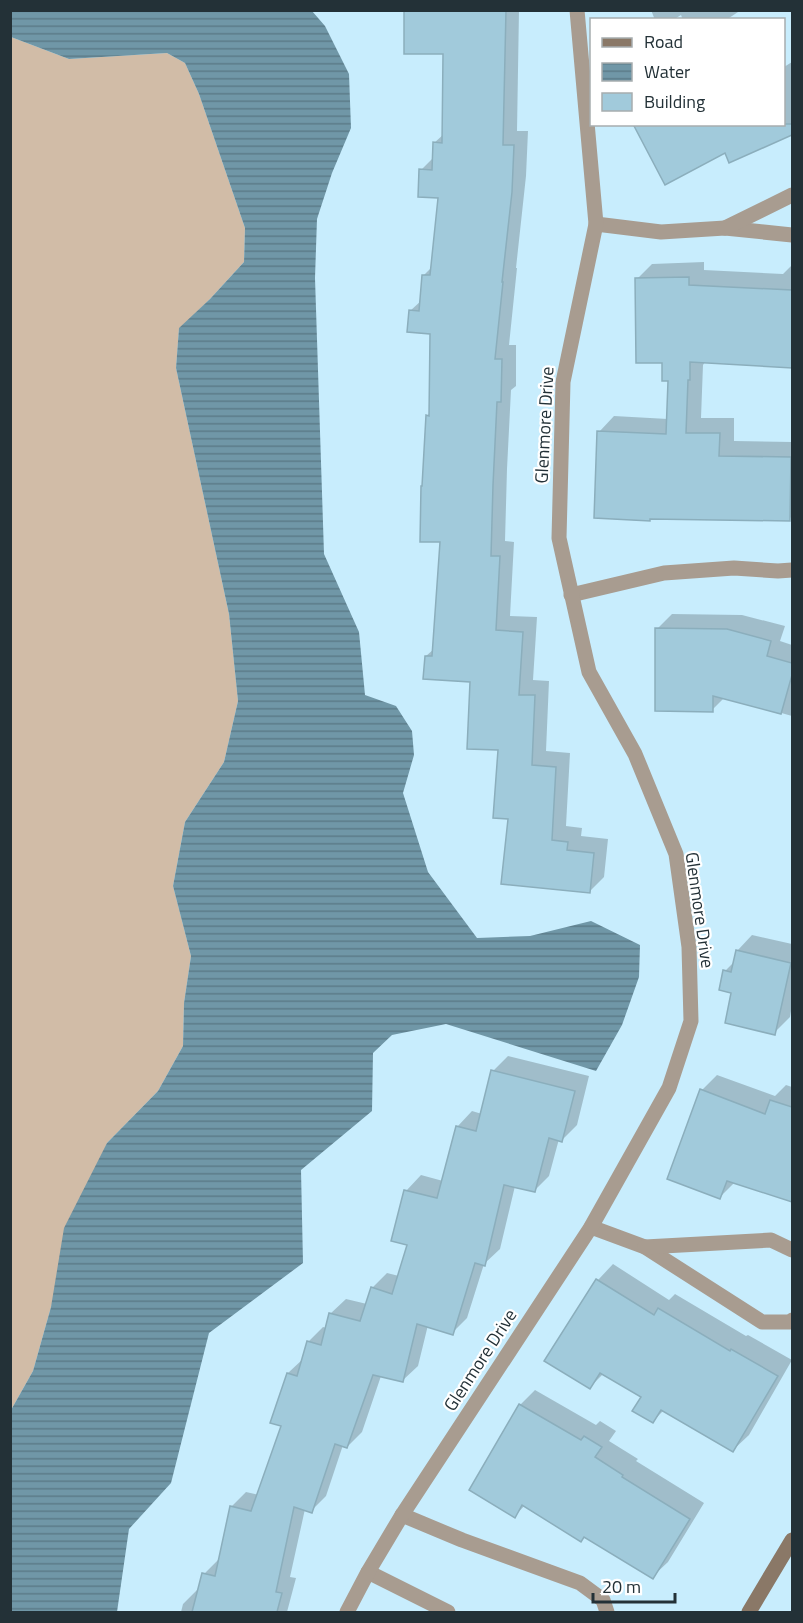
<svg xmlns="http://www.w3.org/2000/svg" width="803" height="1623" font-family="'Titillium Web',sans-serif">
<style>
.grass{fill:#d1bca7}
.water{fill:url(#water-rules)}
.shadow{fill:#0003}
.building{fill:#a1cadb;stroke:#8baebc;stroke-width:1.5}
.lines{fill:none;stroke-linecap:round;stroke-linejoin:round}
.street{stroke:#a89c90;stroke-width:15}
.secondary{stroke:#8a7867;stroke-width:15}
.labels{text-anchor:middle;dominant-baseline:central;stroke-width:4.5;stroke-linejoin:round;paint-order:stroke}
.street-label{font-size:18px;fill:#233137;stroke:#fff}
</style>
<defs>
<pattern id="water-rules" width="6" height="5" patternUnits="userSpaceOnUse" patternTransform="scale(1.5)"><rect width="6" height="5" fill="#7097a7"/><path d="M0 2.5h6" fill="none" stroke="#5c7c89"/></pattern>
</defs>
<rect width="100%" height="100%" fill="#c8edfd"/>
<!-- grass -->
<polygon class="grass" points="11,37 69,59 167,53 185,63 199,94 245,228 244,262 210,299 179,329 176,368 229,614 238,701 224,762 185,822 173,886 191,956 184,1003 183,1046 158,1091 107,1143 51,1307 33,1371 11,1410"/>
<!-- water -->
<polygon class="water" points="11,10 312,11 325,26 349,74 351,128 332,173 317,219 315,278 324,554 359,632 365,695 396,706 412,731 414,755 403,793 428,872 477,938 530,936 591,921 640,945 639,977 622,1025 596,1071 446,1024 392,1035 373,1053 372,1111 301,1170 303,1263 209,1333 171,1483 129,1529 117,1612 11,1612 11,1410 33,1371 51,1307 64,1228 107,1143 158,1091 183,1046 184,1003 191,956 173,886 185,822 224,762 238,701 229,614 176,368 179,328 210,299 244,262 245,228 199,94 185,63 167,53 69,59 11,37"/>
<!-- shadow -->
<g class="shadow">
<polygon points="406,10 519,10 517,131 528,131 526,176 516,268 517,268 509,345 516,345 516,386 511,390 507,469 505,541 514,542 510,616 537,617 533,680 549,681 546,751 570,753 566,826 582,828 581,836 608,839 604,877 590,891 510,818 499,749 471,681 426,656 434,649 441,540 427,416 430,413 431,333 410,311 422,300 424,275 432,267 440,197 421,170 434,157 434,143 444,134 445,53"/>
<polygon points="651,10 741,10 726,20 683,20 681,15 673,20 655,20"/>
<polygon points="792,62 792,132 780,138 725,150 635,124 784,124 784,67"/>
<polygon points="704,262 704,270 783,274 792,265 792,367 705,362 703,365 701,418 734,418 734,441 792,442 792,516 789,519 599,432 614,416 668,419 669,379 637,279 652,264"/>
<polygon points="672,614 742,615 785,626 780,641 792,645 792,716 725,697 712,710 657,629"/>
<polygon points="752,935 792,944 792,1005 790,1017 774,1033 733,992 725,971 735,961 737,951"/>
<polygon points="508,1056 589,1076 577,1125 562,1140 559,1139 549,1176 534,1191 515,1186 500,1249 484,1264 467,1318 452,1333 428,1325 418,1366 402,1381 381,1376 362,1432 347,1447 343,1445 326,1496 311,1511 305,1509 290,1577 296,1578 287,1612 181,1612 183,1604 198,1589 204,1574 219,1559 231,1507 246,1492 259,1495 282,1425 272,1422 288,1373 304,1358 308,1342 323,1327 327,1328 330,1314 346,1299 367,1304 372,1288 387,1273 399,1276 409,1244 406,1191 421,1175 443,1181 457,1127 472,1111 482,1114 493,1071"/>
<polygon points="717,1075 775,1096 786,1085 792,1087 792,1200 735,1182 720,1197 702,1090"/>
<polygon points="613,1264 669,1300 675,1294 746,1336 748,1335 792,1360 749,1435 733,1450 664,1410 653,1421 643,1396 604,1373 589,1388 546,1360 598,1280"/>
<polygon points="535,1390 596,1425 600,1421 616,1431 609,1441 638,1459 636,1461 704,1503 668,1562 652,1577 585,1536 525,1505 515,1516 520,1405"/>
</g>
<!-- building -->
<g class="building">
<polygon points="404,10 506,10 503,145 514,145 512,192 502,282 503,282 495,359 502,359 501,402 497,402 493,485 491,556 500,556 496,630 523,632 519,695 535,695 532,765 556,767 552,840 568,842 567,850 594,853 590,893 501,884 508,819 493,818 498,750 467,749 470,682 423,679 425,656 432,656 440,542 420,542 421,486 422,486 426,415 429,416 430,334 407,332 409,310 419,311 422,275 430,275 438,198 418,197 419,169 432,170 433,142 442,143 443,54 404,54"/>
<polygon points="633,124 792,124 792,135 729,163 725,153 665,185"/>
<polygon points="689,277 689,285 792,290 792,368 690,362 690,380 688,380 686,433 720,433 719,456 791,457 790,521 650,519 650,521 594,518 597,431 666,434 668,381 662,381 662,363 636,363 635,278"/>
<polygon points="655,628 727,629 771,641 767,656 792,663 792,675 781,714 713,696 713,712 655,711"/>
<polygon points="736,950 791,963 775,1035 725,1023 731,993 719,990 723,970 731,972"/>
<polygon points="491,1070 575,1091 562,1142 549,1138 535,1192 504,1185 485,1266 475,1263 453,1335 417,1324 403,1382 373,1375 347,1448 335,1444 312,1513 294,1507 276,1592 282,1593 277,1612 192,1612 202,1573 215,1576 230,1506 251,1511 281,1426 270,1423 287,1373 297,1376 307,1341 321,1345 329,1313 360,1321 371,1287 392,1294 407,1245 391,1241 404,1190 437,1198 456,1126 476,1131"/>
<polygon points="700,1089 765,1114 770,1100 792,1107 792,1202 727,1181 720,1199 667,1179"/>
<polygon points="596,1279 654,1315 658,1308 730,1351 731,1349 778,1376 733,1452 661,1410 653,1423 632,1411 641,1397 600,1373 590,1389 544,1361"/>
<polygon points="519,1404 581,1440 584,1436 602,1447 595,1457 623,1475 622,1477 690,1519 653,1579 584,1537 581,1542 522,1505 515,1518 469,1490"/>
</g>
<g class="lines">
<!-- street -->
<g class="street">
<polyline points="596,224 661,232 725,228 792,235"/>
<polyline points="725,228 792,195"/>
<polyline points="571,595 664,573 734,568 778,571 792,570"/>
<polyline points="591,1227 645,1247 762,1322 791,1322 792,1320"/>
<polyline points="645,1247 771,1240 792,1250"/>
<polyline points="402,1515 462,1540 580,1583 603,1600 607,1612"/>
<polyline points="368,1572 448,1612"/>
<polyline points="347,1612 368,1572 402,1515 591,1227 669,1088 691,1021 689,947 676,854 635,754 589,672 559,538 563,382 596,224 577,10"/>
</g>
<!-- secondary -->
<polyline class="secondary" points="749,1612 792,1540"/>
</g>
<g class="labels">
<!-- street labels -->
<g class="street-label">
<text transform="translate(544 425) rotate(-87)">Glenmore Drive</text>
<text transform="translate(700 910) rotate(82)">Glenmore Drive</text>
<text transform="translate(480 1360) rotate(-57)">Glenmore Drive</text>
</g>
</g>
<!-- border -->
<rect width="803" height="1623" fill="none" stroke="#233137" stroke-width="24"/>
<!-- legend -->
<rect x="590" y="18" width="195" height="108" fill="#ffffff" stroke="#a7adaf" stroke-width="1.5"/>
<rect x="602" y="38" width="30" height="9" fill="#8a7867" stroke="#a7adaf" stroke-width="1.5"/>
<text x="644" y="48" font-size="18" fill="#233137">Road</text>
<rect x="602" y="63" width="30" height="18" fill="url(#water-rules)" stroke="#a7adaf" stroke-width="1.5"/>
<text x="644" y="78" font-size="18" fill="#233137">Water</text>
<rect x="602" y="93" width="30" height="18" fill="#a1cadb" stroke="#a7adaf" stroke-width="1.5"/>
<text x="644" y="108" font-size="18" fill="#233137">Building</text>
<!-- scale -->
<path d="M593 1593v9h82v-9" fill="none" stroke="#233137" stroke-width="3"/>
<text x="602" y="1593" font-size="18" fill="#233137" stroke="#ffffff" stroke-width="4.5" paint-order="stroke">20 m</text>
</svg>
